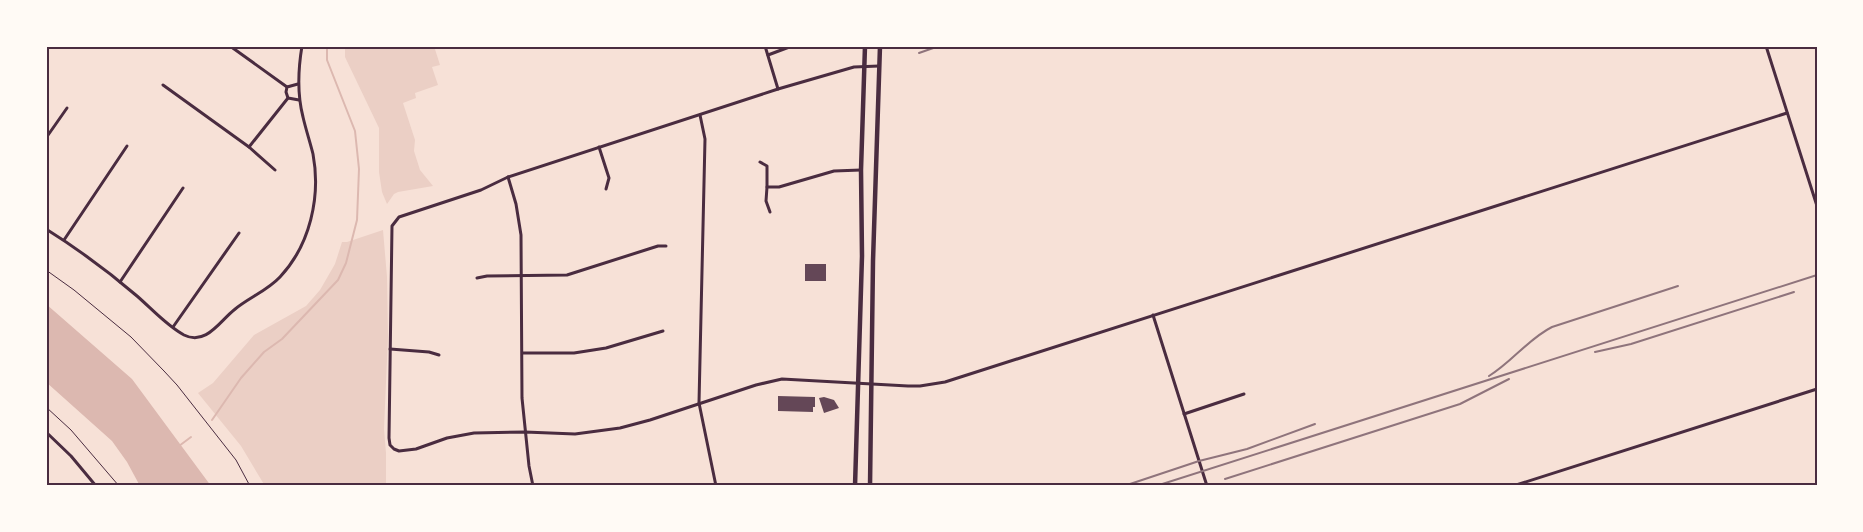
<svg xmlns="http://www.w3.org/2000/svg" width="1863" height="532" font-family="'Alegreya Sans',sans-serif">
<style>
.green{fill:#ebcfc5}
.water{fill:#dcb8b0}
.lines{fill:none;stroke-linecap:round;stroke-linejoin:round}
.stream{stroke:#dcb8b0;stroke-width:2}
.building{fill:#644757}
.path{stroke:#4a2c40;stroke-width:1}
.minor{stroke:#4a2c40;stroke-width:3}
.secondary{stroke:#4a2c40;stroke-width:4.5}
.rail{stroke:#8f747c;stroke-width:2}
.neatline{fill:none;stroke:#4a2c40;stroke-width:2}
</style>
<rect width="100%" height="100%" fill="#f7e1d7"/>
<!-- green -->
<g class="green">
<polygon points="345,46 434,46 440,65 432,67 438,85 415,93 416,98 403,103 415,140 414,151 420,170 433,186 398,192 394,194 387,204 382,192 379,172 379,128 345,57"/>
<polygon points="383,230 387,277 388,336 384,429 386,453 386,486 265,486 241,446 198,393 213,383 254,335 306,306 320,290 335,264 342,242 347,242"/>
</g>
<!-- water -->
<polygon class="water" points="46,304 132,379 211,486 140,486 127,462 112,441 46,382"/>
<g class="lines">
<!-- stream -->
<g class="stream">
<polyline points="212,420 241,378 264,352 282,339 338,280 346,263 357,220 359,169 355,131 327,60 327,46"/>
<polyline points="179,446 191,437"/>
</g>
</g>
<!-- building -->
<g class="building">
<rect x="805" y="264" width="21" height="17"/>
<polygon points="778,396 815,397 815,407 813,407 813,412 778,411"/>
<polygon points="824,397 834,400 839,408 824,413 819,398"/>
</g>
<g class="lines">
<!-- path -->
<g class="path">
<polyline points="46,270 74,290 131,337 164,371 177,385 236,460 250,486"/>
<polyline points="46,407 71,430 119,486"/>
</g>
<!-- minor -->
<g class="minor">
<polyline points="230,46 287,87"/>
<polyline points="765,46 778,89"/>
<polyline points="1766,46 1817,206"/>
<polyline points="768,55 792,46"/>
<polyline points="879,66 854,67 778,89 508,177 481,190 399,217 392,226 389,438 390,445 394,449 399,451 416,449 447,438 474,433 525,432 575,434 620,428 650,420 756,385 782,379 908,386 920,386 945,382 1787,113"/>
<polyline points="298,84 287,87 286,92 288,98 299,100"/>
<polyline points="163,85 249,147 275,170"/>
<polyline points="700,115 705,139 699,403 716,486"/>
<polyline points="46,138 67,108"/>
<polyline points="249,147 288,98"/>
<polyline points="599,147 609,178 606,189"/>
<polyline points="760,162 767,166 767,187 779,187 834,171 861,170"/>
<polyline points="508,177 516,204 521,235 522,398 529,466 533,486"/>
<polyline points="767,187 766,201 770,212"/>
<path d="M46 229C78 249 109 272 137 296 152 309 167 326 184 335 206 346 220 321 234 310 248 298 267 291 280 277 310 245 321 197 313 154 310 142 306 130 303 117 297 94 298 70 302 46"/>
<polyline points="64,240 127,146"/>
<polyline points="477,278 487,276 567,275 658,246 666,246"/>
<polyline points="120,282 183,188"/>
<polyline points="1153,315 1207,486"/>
<polyline points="173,327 239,233"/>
<polyline points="390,349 429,352 439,355"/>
<polyline points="523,353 574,353 606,348 663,331"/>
<polyline points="1184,414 1244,394"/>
<polyline points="46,432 71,456 96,486"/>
<polyline points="1513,486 1817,389"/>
</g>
<!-- secondary -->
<g class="secondary">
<polyline points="855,486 862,256 861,170 865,46"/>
<polyline points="870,486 873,261 880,46"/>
</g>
<!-- rail -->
<g class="rail">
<polyline points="919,53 939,46"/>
<polyline points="1595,352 1631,344 1794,292"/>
<path d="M1489 376C1512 362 1528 339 1552 327L1678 286"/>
<polyline points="1225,479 1460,404 1509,379"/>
<polyline points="1124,486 1199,461 1247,449 1315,424"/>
<polyline points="1156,486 1817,275"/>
</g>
</g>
<!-- border -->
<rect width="1863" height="532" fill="none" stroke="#fffaf5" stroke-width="95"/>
<rect x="48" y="48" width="1768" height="436" class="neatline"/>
</svg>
